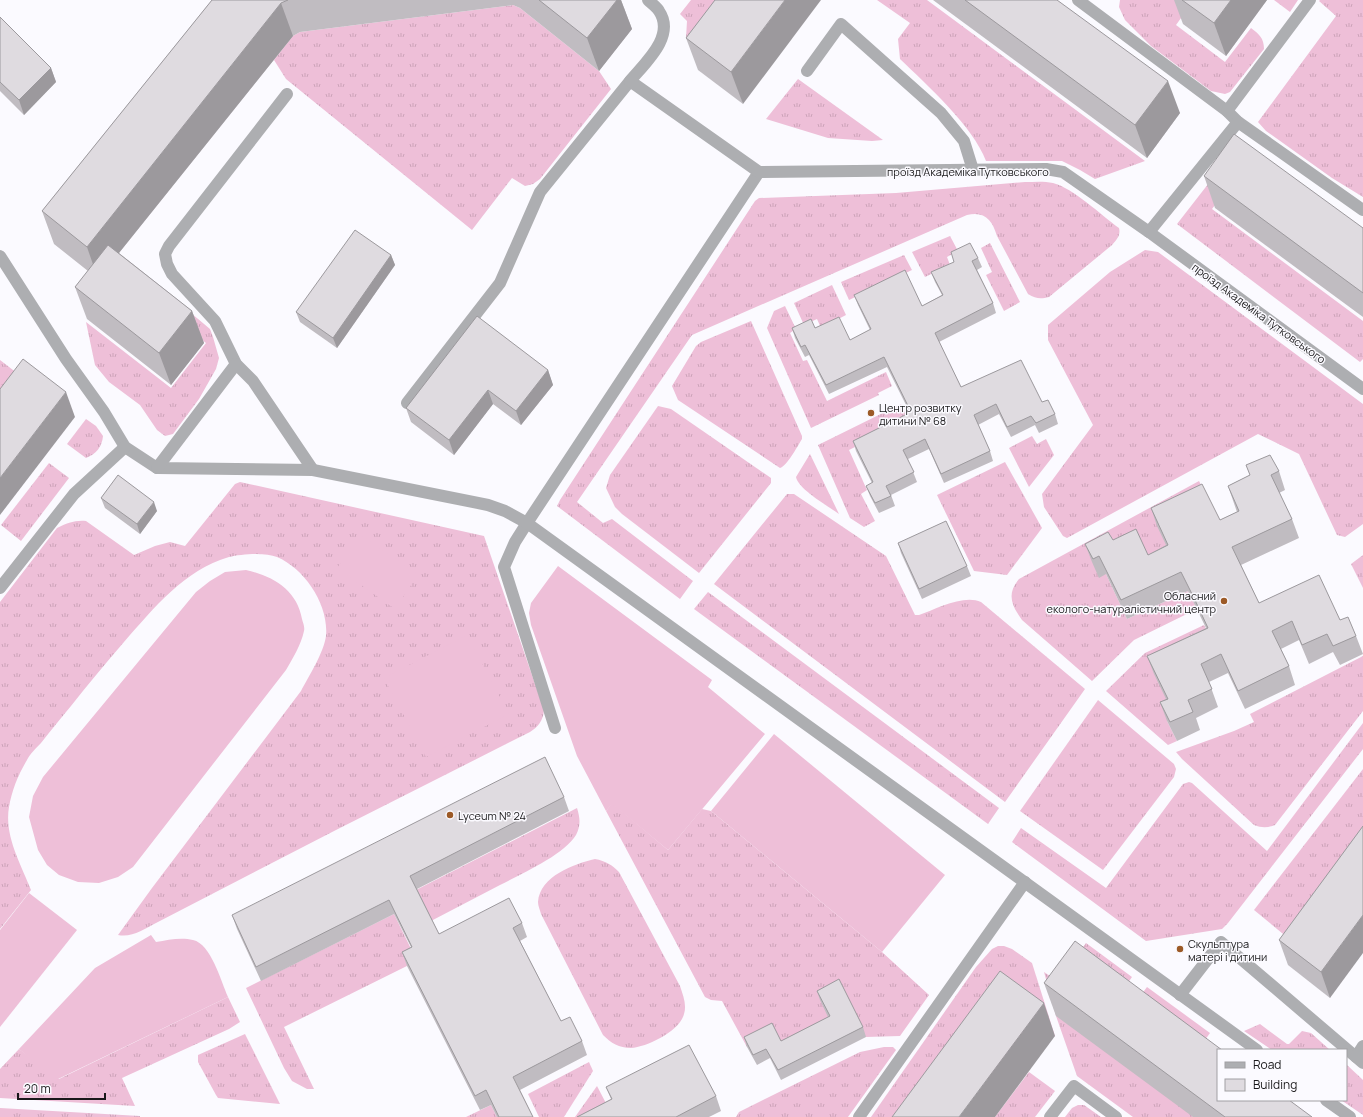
<svg xmlns="http://www.w3.org/2000/svg" width="1363" height="1117" font-family="Manrope,sans-serif">
<style>
.grass{fill:url(#grass-tufts)}
.pitch{fill:#eebfd8}
.lines{fill:none;stroke-linecap:round;stroke-linejoin:round}
.service{stroke:#adaeb1;stroke-width:12}
.minor{stroke:#adaeb1;stroke-width:12}
.wall{fill:#c0bcc1}
.shaded-wall{fill:#9c999d}
.building{fill:#dfdbe0;stroke:#9c999d}
.poi-dot{fill:#9c5a27;stroke:#fbfaff;stroke-width:1.5}
.labels{text-anchor:middle;dominant-baseline:central;stroke-width:3;stroke-linejoin:round;paint-order:stroke}
.street-label{font-size:11px;fill:#19181a;stroke:#fbfaff}
.poi-label{font-size:11px;fill:#19181a;stroke:#fbfaff;text-anchor:start}
</style>
<defs>
<pattern id="grass-tufts" width="24" height="20" patternUnits="userSpaceOnUse"><rect width="24" height="20" fill="#eebfd8"/><path d="M3 7l-1-3M5 7V3M7 7l1-3M15 17l-1-3M17 17v-4M19 17l1-3" fill="none" stroke="#cca3b9"/></pattern>
</defs>
<rect width="100%" height="100%" fill="#fbfaff"/>
<!-- grass -->
<g class="grass">
<polygon points="691,0 746,0 706,54 686,38 687,21 680,14"/>
<path d="M877 0H927L1145 161 1095 179 1080 170 1062 161H986C973 126 927 85 900 59L898 39 910 23Z"/>
<path d="M1120 0H1194L1176 25 1225 62 1251 28C1259 34 1264 38 1264 49L1230 92 1225 94 1211 91 1151 46 1125 20 1119 7Z"/>
<polygon points="1274,0 1298,0 1290,12"/>
<polygon points="1320,0 1363,0 1363,197 1332,178 1266,131 1258,122 1336,16 1319,1"/>
<polygon points="513,5 520,8 599,71 611,89 540,179 533,184 525,186 512,178 472,230 286,79 274,60 293,36 300,32"/>
<polygon points="798,79 883,140 872,141 828,138 766,119"/>
<polygon points="1233,152 1247,162 1212,209 1363,321 1363,359 1360,362 1177,224"/>
<path d="M1025 182C1034 182 1044 181 1053 183 1073 188 1101 215 1119 228 1121 236 1116 240 1112 245L1049 297C1041 299 1036 299 1028 294L997 236C992 220 985 211 967 215L692 335 577 502 603 523 612 519 693 581 680 599 557 506 560 500 755 201 759 198 896 193Z"/>
<polygon points="950,236 958,251 947,257 950,265 925,277 912,252"/>
<polygon points="990,243 1020,302 1004,311 986,275 992,272 981,248"/>
<polygon points="1145,250 1158,252 1363,404 1363,524 1345,537 1337,535 1299,454 1258,434 1067,538 1063,536 1044,507 1042,494 1093,425 1048,340 1048,325 1110,272"/>
<polygon points="904,255 912,270 849,300 841,282"/>
<polygon points="832,285 846,315 821,328 817,319 804,325 794,303"/>
<polygon points="785,306 796,329 790,333 803,361 807,360 827,401 886,372 892,386 878,393 879,395 811,428 767,328 774,311"/>
<polygon points="185,308 210,329 213,337 219,358 216,369 199,399 173,434 165,436 157,430 140,405 109,382 95,365 86,322 171,388 206,343 184,325"/>
<path d="M751 321 802 436V439C797 447 787 466 780 468L678 400 672 386 696 346 701 342Z"/>
<polygon points="0,360 26,380 0,414"/>
<polygon points="901,404 909,420 849,450 867,490 861,494 875,521 864,527 850,518 818,445"/>
<polygon points="658,406 671,409 771,478 771,483 699,573 622,514 615,507 606,488 610,475"/>
<path d="M86 419 96 426 103 436C102 447 96 454 86 458L67 444Z"/>
<polygon points="1032,436 1037,444 1046,439 1054,455 1029,487 1009,448"/>
<path d="M810 454 839 514C828 506 798 489 796 477Z"/>
<polygon points="1005,462 1042,528 1007,575 974,571 937,495"/>
<polygon points="49,463 69,478 21,541 1,525"/>
<path d="M1199 481 1209 500 1175 563 1106 574 1127 619 1188 591 1197 609 1134 640 1092 681 1022 620C1012 606 1006 594 1019 579Z"/>
<path d="M240 482 484 536 544 710C543 721 538 727 530 732L336 830 156 923C144 929 132 938 118 935L152 888 301 691C309 676 324 652 326 636 329 605 305 569 277 557 265 552 241 554 229 557 184 570 154 608 124 642 106 663 88 684 71 706 61 718 51 730 41 743 36 748 30 754 27 760 18 775 12 790 9 807 4 836 21 864 31 890L0 929V602L57 528C67 523 75 520 86 521L134 555 155 546 170 542 185 546 235 484Z"/>
<path d="M787 494H794L886 556 915 615H919C936 609 964 594 981 602L1085 689 1005 802 714 584Z"/>
<polygon points="1363,555 1363,588 1351,564"/>
<polygon points="708,592 999,808 988,824 694,609"/>
<polygon points="1204,625 1215,646 1174,717 1167,721 1177,741 1168,745 1106,691 1145,653"/>
<path d="M1363 656V711L1275 825C1267 828 1262 828 1254 825L1182 759 1176 752 1234 731 1254 722 1250 714Z"/>
<polygon points="1098,700 1174,764 1176,769 1174,777 1103,870 1020,811"/>
<polygon points="1363,723 1363,749 1228,923 1222,929 1146,941 1012,842 1021,828 1106,888 1183,784 1189,782 1192,783 1267,851"/>
<polygon points="1363,769 1363,860 1299,947 1254,910"/>
<polygon points="612,803 668,850 702,809 711,811 882,952 929,995 900,1036 866,1037 833,1026 785,1051 775,1033 747,1047 722,1001 711,1000 705,997 606,811"/>
<path d="M577 808C580 818 581 825 576 835 564 855 521 874 500 885 477 897 454 909 431 921L416 890Z"/>
<path d="M595 859C606 861 612 865 619 872L680 986C683 995 687 1005 684 1014 680 1031 647 1047 631 1048 619 1048 611 1043 603 1035L541 914C540 910 538 906 538 902 540 876 574 864 595 859Z"/>
<polygon points="394,914 417,961 284,1027 314,1089 307,1089 292,1081 284,1068 246,988"/>
<polygon points="1086,943 1132,977 1118,997 1193,1117 1133,1117 1077,1076 1056,1016 1044,972 1056,980 1059,981"/>
<polygon points="998,946 1004,946 1012,949 1032,963 1055,1036 928,1117 871,1117 976,967 992,949"/>
<polygon points="1147,987 1210,1033 1195,1054 1132,1007"/>
<polygon points="228,997 240,1022 229,1029 122,1078 135,1106 0,1098 0,1069 19,1049 59,1079"/>
<polygon points="1260,1024 1287,1044 1289,1044 1302,1031 1311,1033 1330,1050 1272,1050 1244,1031"/>
<polygon points="245,1034 280,1104 218,1098 216,1095 198,1062 198,1055"/>
<polygon points="884,1047 893,1047 896,1050 848,1117 736,1117 739,1112 860,1052"/>
<polygon points="589,1062 593,1071 564,1117 539,1117 528,1094"/>
<polygon points="1346,1064 1363,1080 1363,1115 1341,1100 1346,1100"/>
<polygon points="1029,1072 1055,1091 1035,1117 995,1117"/>
<polygon points="597,1086 609,1109 594,1117 575,1117"/>
<polygon points="491,1105 497,1117 466,1117"/>
<polygon points="1078,1105 1084,1105 1101,1117 1065,1117 1072,1108"/>
<polygon points="0,1108 140,1116 140,1117 0,1117"/>
</g>
<!-- pitch -->
<g class="pitch">
<polygon points="360,534 418,575 395,609 337,568"/>
<polygon points="558,566 712,680 708,687 765,734 668,850 612,804 606,811 577,756 531,625 529,613 531,603"/>
<path d="M246 570C273 576 297 590 302 619 303 623 305 627 304 631 301 645 293 658 286 670L133 867 118 877 99 883 78 882 59 875 47 865 38 850 29 817 33 796 43 777 196 592 210 581 225 572Z"/>
<polygon points="467,635 509,714 426,757 384,678"/>
<polygon points="774,734 945,875 882,952 711,811"/>
<polygon points="29,893 77,930 0,1027 0,930"/>
<path d="M151 935 156 942C168 940 181 937 193 940 211 944 221 981 228 997L56 1080 19 1049 95 968Z"/>
</g>
<g class="lines">
<!-- service -->
<g class="service">
<polyline points="1078,0 1227,111 1238,122 1363,210"/>
<polyline points="807,71 841,24 941,113 964,141 973,170"/>
<polyline points="287,94 169,246 165,254 167,264 172,274 215,321 236,364 253,381 313,470"/>
<polyline points="1227,111 1310,0"/>
<polyline points="1149,232 1238,122"/>
<polyline points="0,256 66,359 104,412 125,447 157,468 313,470"/>
<polyline points="407,403 500,283 540,192 630,81"/>
<polyline points="157,468 236,364"/>
<polyline points="0,588 74,494 125,447"/>
<polyline points="555,728 504,567 515,542 527,523 759,172"/>
<polyline points="1180,995 1221,942 1356,1057"/>
<polyline points="1363,1046 1356,1057 1363,1063"/>
<polyline points="1050,1117 1074,1086 1116,1117"/>
</g>
<!-- minor -->
<g class="minor">
<path d="M648 0C651 3 657 7 659 11 676 36 645 63 630 81L759 172 1046 169 1063 172 1149 232 1363 389"/>
<polyline points="313,470 488,505 505,511 527,523 1257,1050"/>
<polyline points="1326,1100 1350,1117"/>
<polyline points="859,1117 1025,882"/>
</g>
</g>
<!-- wall -->
<g class="wall">
<polygon points="212,0 621,0 632,29 599,71 520,8 513,5 300,32 293,36 119,253 192,311 204,343 171,385 87,319 75,287 88,271 54,244 42,211"/>
<polygon points="715,0 743,104 698,70 686,38"/>
<polygon points="933,0 1057,0 1180,113 1147,158"/>
<polygon points="1174,0 1267,0 1226,56 1183,24"/>
<polygon points="0,17 51,68 56,82 24,115 0,91"/>
<polygon points="1204,176 1363,228 1363,317 1215,208"/>
<polygon points="391,255 395,265 337,348 300,322 296,312"/>
<polygon points="978,258 982,267 977,270 993,303 996,313 939,342 961,387 1042,402 1055,414 1058,424 1039,433 1035,425 1011,437 999,414 978,425 990,451 993,461 944,483 929,449 908,459 917,482 891,495 895,506 879,513 870,496 866,486 872,483 856,451 853,441 910,413 887,367 829,394 809,355 805,357 795,338 792,328 815,328 850,340 870,330 858,305 854,295 922,306 942,295 935,282 931,272"/>
<polygon points="548,370 553,385 521,425 493,404 454,455 411,422 406,408"/>
<polygon points="1246,465 1279,471 1285,490 1279,493 1292,519 1299,538 1241,565 1259,603 1340,620 1356,636 1363,654 1340,665 1333,652 1309,664 1299,640 1281,649 1289,666 1295,685 1245,709 1228,673 1209,682 1218,707 1196,718 1200,730 1177,741 1167,721 1160,702 1166,699 1154,674 1147,656 1206,628 1188,591 1127,619 1106,574 1099,578 1092,562 1085,544 1113,540 1148,555 1166,545 1157,526 1151,508 1220,520 1237,512 1228,486 1250,475"/>
<polygon points="101,498 157,511 140,534 105,508"/>
<polygon points="898,543 967,566 971,576 922,599 901,553"/>
<polygon points="564,797 569,811 417,889 439,934 522,923 527,937 520,941 561,1021 582,1041 587,1055 520,1090 533,1117 497,1117 491,1105 480,1110 407,966 402,952 411,947 394,914 261,981 237,929 232,915"/>
<polygon points="1363,826 1330,998 1288,965 1279,940"/>
<polygon points="1044,983 1312,1117 1193,1117 1056,1016"/>
<polygon points="817,991 863,1027 866,1037 781,1080 770,1058 757,1065 747,1047 744,1037 781,1041 828,1017 820,1000"/>
<polygon points="606,1087 716,1096 721,1111 709,1117 577,1117 611,1099"/>
</g>
<!-- shaded-wall -->
<g class="shaded-wall">
<polygon points="617,0 621,0 632,29 599,71 587,38"/>
<polygon points="785,0 821,0 743,104 731,72"/>
<polygon points="1231,0 1267,0 1226,56 1214,23"/>
<polygon points="281,3 293,36 98,279 87,247"/>
<polygon points="51,68 56,82 24,115 19,100"/>
<polygon points="1168,81 1180,113 1147,158 1135,125"/>
<polygon points="391,255 395,265 337,348 333,338"/>
<polygon points="192,311 204,343 171,385 159,353"/>
<polygon points="548,370 553,385 521,425 516,411"/>
<polygon points="488,390 493,404 454,455 449,440"/>
<polygon points="66,392 75,417 0,515 0,478"/>
<polygon points="154,502 157,511 140,534 137,524"/>
<polygon points="1363,915 1363,953 1330,998 1321,972"/>
<polygon points="1044,1003 1055,1036 995,1117 959,1117"/>
</g>
<!-- building -->
<g class="building">
<polygon points="212,0 288,0 281,3 87,247 42,211"/>
<polygon points="539,0 617,0 587,38"/>
<polygon points="715,0 785,0 731,72 686,38"/>
<polygon points="965,0 1057,0 1168,81 1135,125"/>
<polygon points="1182,0 1231,0 1214,23"/>
<polygon points="0,17 51,68 19,100 0,82"/>
<polygon points="1234,134 1363,228 1363,293 1204,176"/>
<polygon points="355,230 391,255 333,338 296,312"/>
<polygon points="970,243 978,258 972,261 993,303 935,333 961,387 1021,360 1042,402 1048,400 1055,414 1036,423 1031,416 1007,427 996,404 974,415 990,451 941,474 925,439 903,450 914,472 886,486 891,496 875,503 866,486 873,482 853,441 911,412 884,357 826,385 805,345 801,347 792,328 811,319 815,328 839,317 850,340 871,329 854,295 905,270 922,306 943,295 931,272 954,262 951,252"/>
<polygon points="108,245 192,311 159,353 75,287"/>
<polygon points="477,316 548,370 516,411 488,390 449,440 406,408"/>
<polygon points="23,359 66,392 0,478 0,389"/>
<polygon points="1270,455 1279,471 1271,475 1292,519 1232,547 1259,603 1319,575 1340,620 1348,617 1356,636 1333,646 1327,634 1302,645 1292,621 1272,631 1289,666 1238,691 1221,654 1201,664 1212,689 1188,700 1193,712 1170,722 1160,702 1168,699 1147,656 1208,628 1194,598 1181,572 1121,600 1099,556 1093,559 1085,544 1108,532 1113,540 1136,529 1148,555 1168,545 1151,508 1202,484 1220,520 1239,511 1228,486 1250,475 1246,465"/>
<polygon points="118,475 154,502 137,524 101,498"/>
<polygon points="946,521 967,566 919,589 898,543"/>
<polygon points="545,757 564,797 410,876 439,934 509,898 522,923 513,928 561,1021 570,1017 582,1041 513,1077 533,1117 499,1117 486,1090 475,1096 402,952 412,947 389,900 256,967 232,915"/>
<polygon points="1363,826 1363,915 1321,972 1279,940"/>
<polygon points="1075,941 1222,1050 1218,1050 1218,1100 1289,1100 1312,1117 1225,1117 1044,983"/>
<polygon points="1000,971 1044,1003 959,1117 892,1117"/>
<polygon points="839,979 863,1027 778,1070 766,1049 753,1055 744,1037 772,1023 781,1041 830,1016 817,991"/>
<polygon points="689,1045 716,1096 676,1117 577,1117 612,1099 606,1087"/>
</g>
<!-- markers -->
<g class="poi-dot">
<circle cx="871" cy="413" r="4"/>
<circle cx="1224" cy="601" r="4"/>
<circle cx="450" cy="815" r="4"/>
<circle cx="1180" cy="949" r="4"/>
</g>
<g class="labels">
<!-- street labels -->
<g class="street-label">
<text x="968" y="171">проїзд Академіка Тутковського</text>
<text transform="translate(1259 313) rotate(36)">проїзд Академіка Тутковського</text>
</g>
<!-- poi labels -->
<g class="poi-label">
<text x="879" y="407">Центр розвитку<tspan x="879" dy="13">дитини № 68</tspan></text>
<text x="1216" y="595" text-anchor="end">Обласний<tspan x="1216" dy="13">еколого-натуралістичний центр</tspan></text>
<text x="458" y="815">Lyceum № 24</text>
<text x="1188" y="943">Скульптура<tspan x="1188" dy="13">матері і дитини</tspan></text>
</g>
</g>
<!-- legend -->
<rect x="1217" y="1049" width="130" height="52" fill="#fbfaff" stroke="#a1a0a3"/>
<rect x="1225" y="1062" width="20" height="6" fill="#adaeb1" stroke="#a1a0a3"/>
<text x="1253" y="1069" font-size="12" fill="#19181a">Road</text>
<rect x="1225" y="1079" width="20" height="12" fill="#dfdbe0" stroke="#a1a0a3"/>
<text x="1253" y="1089" font-size="12" fill="#19181a">Building</text>
<!-- scale -->
<path d="M18 1093v6h87v-6" fill="none" stroke="#19181a" stroke-width="2"/>
<text x="24" y="1093" font-size="12" fill="#19181a" stroke="#fbfaff" stroke-width="3" paint-order="stroke">20 m</text>
</svg>
